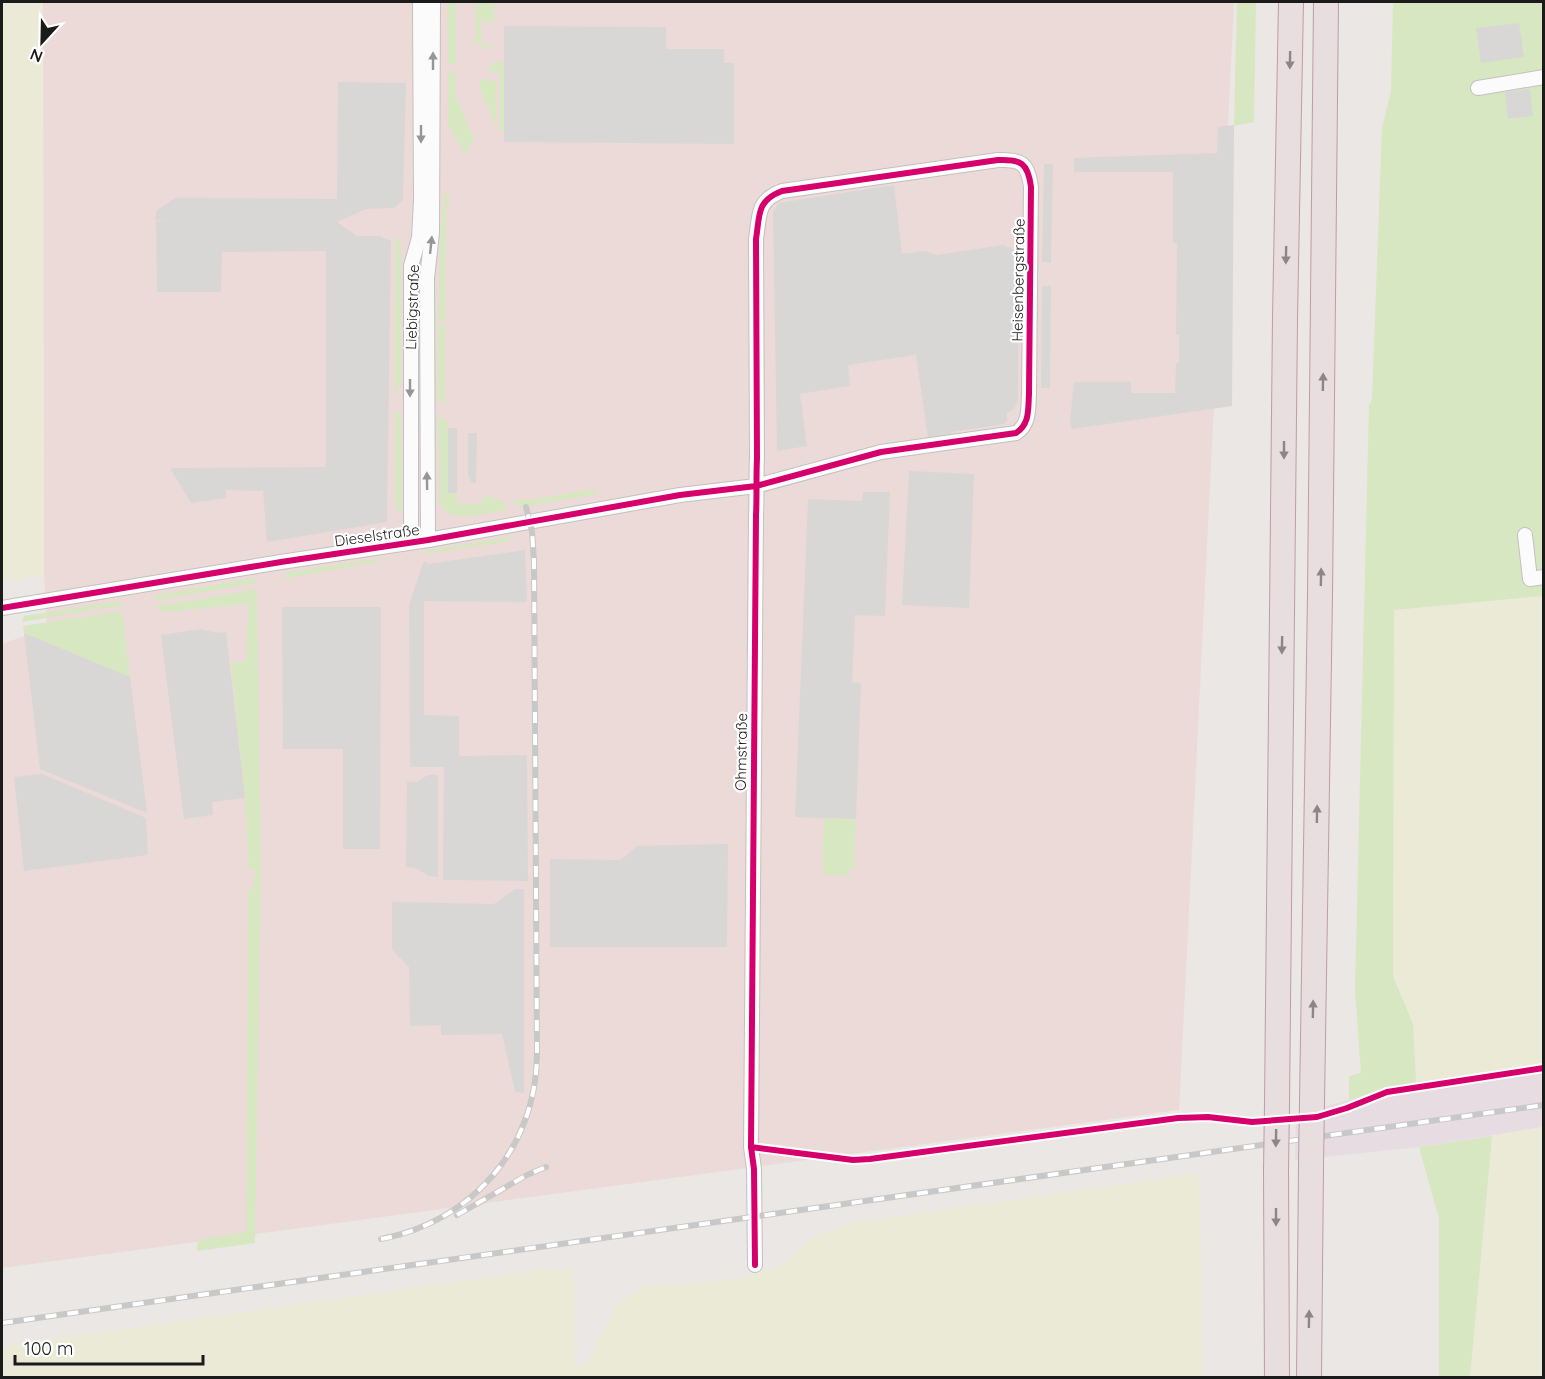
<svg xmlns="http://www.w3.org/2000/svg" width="1545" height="1379" font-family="Quicksand,sans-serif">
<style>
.commercial{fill:#ecdad9}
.industrial{fill:#e8dce3}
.farmland{fill:#ebead7}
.grass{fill:#d7e7c2}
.parking{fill:#d8d7d5}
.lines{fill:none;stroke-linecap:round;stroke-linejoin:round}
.street-casing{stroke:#c2c1c0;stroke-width:16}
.highway-casing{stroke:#be9ca7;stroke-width:26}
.street{stroke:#fcfbfb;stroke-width:14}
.highway{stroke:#e8dedf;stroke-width:24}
.rail-casing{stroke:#c9c8c8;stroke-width:6}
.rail{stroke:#fff;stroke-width:4;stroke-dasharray:11;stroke-linecap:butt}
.highway-bridge-casing{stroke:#be9ca7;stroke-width:26;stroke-linecap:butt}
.highway-bridge{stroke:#e8dedf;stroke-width:24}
.cycleway-casing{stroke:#fff;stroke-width:10}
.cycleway{stroke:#d6006c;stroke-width:6}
.oneway{fill:#8c8687}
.oneway2{fill:#979696}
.labels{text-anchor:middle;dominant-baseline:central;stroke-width:4.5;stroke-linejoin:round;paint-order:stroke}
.street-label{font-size:15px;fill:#1b1b1b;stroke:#fff}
</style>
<rect width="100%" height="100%" fill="#eae7e4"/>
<!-- commercial -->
<polygon class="commercial" points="43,2 1234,2 1179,1110 2,1268 2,644 47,628 44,575"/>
<!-- industrial -->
<polygon class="industrial" points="1543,1064 1543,1127 1419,1147 1295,1160 1296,1114 1416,1082"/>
<!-- farmland -->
<g class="farmland">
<polygon points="2,2 43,2 44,575 2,582"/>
<polygon points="1543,596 1543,1064 1416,1082 1413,1024 1393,976 1394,610"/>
<polygon points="1543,1127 1543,1377 1470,1378 1492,1136"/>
<polygon points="1199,1173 1203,1377 2,1377 2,1346 548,1269 574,1270 575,1366 586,1364 618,1303 642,1287 738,1279 780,1266 813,1237 851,1223"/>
</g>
<!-- grass -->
<g class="grass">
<polygon points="447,2 456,2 456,64 448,64"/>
<polygon points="476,2 494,2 494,22 481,22 481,44 493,46 493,49 484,48 475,42"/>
<polygon points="1237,2 1256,2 1254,122 1234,126"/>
<polygon points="1393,2 1543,2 1543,596 1394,610 1393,976 1413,1024 1416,1082 1349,1100 1349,1076 1361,1073 1355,990 1369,405 1372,400 1382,128 1391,91"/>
<polygon points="495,62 511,62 504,67 504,131 500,131 500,73 486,71"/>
<polygon points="448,72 456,73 455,94 474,139 469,147 468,153 463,154 463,150 448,125"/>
<polygon points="481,79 497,81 497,131 490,111 479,89"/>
<polygon points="445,194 450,194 446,209 445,321 439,321 440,243 443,201"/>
<polygon points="395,235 399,240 401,248 401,386 395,393"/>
<polygon points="436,252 437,402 432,397 432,284"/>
<polygon points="439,324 445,324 445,405 439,400"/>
<polygon points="395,410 401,415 402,511 398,511 395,506"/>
<polygon points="432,412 437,415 435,509 432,500"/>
<path d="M439 416 447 421 448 428V492L457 493 458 504H479L485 496 501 499 507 507 505 510C484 513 450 526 439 503Z"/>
<path d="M594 489 597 490 593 495 520 507 514 501C541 499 566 493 594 489Z"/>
<polygon points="515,536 505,542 423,554 424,551"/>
<polygon points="383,558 378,562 281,579 289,572"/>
<polygon points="253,578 256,583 154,601 156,595"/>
<polygon points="257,589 261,871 255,1243 197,1251 198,1240 246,1232 248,889 253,890 255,869 249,869 245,798 231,663 245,661 249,604 165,612 161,612 156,606"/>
<polygon points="121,601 124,605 22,622 24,616"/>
<polygon points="122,611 130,677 24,633 23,626"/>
<polygon points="824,818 856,819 854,868 849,868 849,876 822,874"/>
<polygon points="1492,1136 1470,1377 1439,1377 1439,1219 1419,1147"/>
</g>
<!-- parking -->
<g class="parking">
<polygon points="1519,23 1524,57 1481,63 1476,28"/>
<polygon points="504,26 666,27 666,49 724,49 724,63 734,63 734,144 504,142"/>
<polygon points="338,82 406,83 403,200 394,208 366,209 337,222 357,236 380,236 391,241 387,522 267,542 263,491 226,490 226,498 191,503 170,468 326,467 326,251 222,252 221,292 157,292 156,221 170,220 155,220 157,210 175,198 337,199"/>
<polygon points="1530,89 1533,116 1508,119 1505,92"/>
<polygon points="1234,125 1232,406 1072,429 1070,421 1074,382 1131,382 1131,393 1175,393 1176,363 1179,363 1179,335 1176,335 1177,243 1173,243 1173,172 1074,172 1074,158 1217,153 1218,127"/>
<polygon points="1044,164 1053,164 1051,263 1042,262"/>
<polygon points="894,185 902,254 925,251 937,255 1003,245 1019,251 1018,400 1014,409 1007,413 1007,421 1004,424 951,432 951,435 928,437 916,355 848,365 850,386 800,394 807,446 777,451 773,212 778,203"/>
<polygon points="1042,286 1051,286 1050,388 1041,388"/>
<rect x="448" y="428" width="9" height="65"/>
<polygon points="468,433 477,433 476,484 471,482 468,475"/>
<polygon points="909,471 974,474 969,608 902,605"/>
<polygon points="863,492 890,492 885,616 855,615 852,682 861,683 856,819 795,817 808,499 862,501"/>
<polygon points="525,550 527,602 424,601 424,715 459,716 459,756 527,755 528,881 443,880 444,767 410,767 409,605 423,563 427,561 427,564"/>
<polygon points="282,607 381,607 380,849 343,849 343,749 283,749"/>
<polygon points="201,629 217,633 226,632 245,798 212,802 213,815 184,819 161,635"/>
<polygon points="24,633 130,677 147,813 40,769"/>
<polygon points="42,774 146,818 148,855 24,871 14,777"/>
<polygon points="428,775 438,775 438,877 429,876 415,868 406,867 407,782 416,782"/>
<polygon points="728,844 727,947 550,947 550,859 621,860 637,846"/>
<polygon points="515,889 524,889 524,1093 515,1092 502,1034 441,1035 441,1025 410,1026 409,967 392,950 392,902 494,904"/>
</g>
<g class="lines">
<!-- street casing -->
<g class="street-casing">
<g id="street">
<polyline points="1478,88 1544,77"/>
<polyline points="1525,535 1530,579 1544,577"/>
<polyline points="428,540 427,278 432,233 433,2"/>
<polyline points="411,542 411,266 419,238 421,201 420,2"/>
<path d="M2 608 281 562 428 540 680 495 756 486 881 452 1016 433C1030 424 1028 409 1029 394L1031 187C1028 163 1021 159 998 160L782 191C756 201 760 215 756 239L757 458C756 477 757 496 756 515L751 1147 754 1169 755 1265"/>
</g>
</g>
<!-- highway casing -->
<g class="highway-casing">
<g id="highway">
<polyline points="1312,1102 1320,595 1326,2"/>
<polyline points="1277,1104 1285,318 1291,2"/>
<polyline points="1276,1171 1277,1378"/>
<polyline points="1309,1378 1311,1167"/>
</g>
</g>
<!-- street -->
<use href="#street" class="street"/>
<!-- highway -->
<use href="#highway" class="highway"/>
<!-- rail casing -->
<g class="rail-casing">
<g id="rail">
<polyline points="457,1215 527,1175 546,1167"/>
<path d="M381 1239C472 1222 536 1148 537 1055L534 561 532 531 526 507"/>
<polyline points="2,1323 1544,1105"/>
</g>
</g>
<!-- rail -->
<use href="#rail" class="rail"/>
<!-- highway-bridge casing -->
<g class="highway-bridge-casing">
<g id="highway-bridge">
<polyline points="1311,1167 1312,1102"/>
<polyline points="1276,1171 1277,1104"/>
</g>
</g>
<!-- highway-bridge -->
<use href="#highway-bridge" class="highway-bridge"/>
<!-- cycleway casing -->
<g class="cycleway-casing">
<g id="cycleway">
<path d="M2 608 281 562 428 540 680 495 756 486 881 452 1016 433C1030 424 1028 409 1029 394L1031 187C1028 163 1021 159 998 160L782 191C756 201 760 215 756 239L757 458C756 477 757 496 756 515L751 1147 754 1169 755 1265"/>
<polyline points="751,1147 853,1160 870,1159 1178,1118 1208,1117 1252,1122 1317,1117 1347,1108 1387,1092 1544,1068"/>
</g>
</g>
<!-- cycleway -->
<use href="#cycleway" class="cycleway"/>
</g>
<!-- one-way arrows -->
<defs><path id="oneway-solid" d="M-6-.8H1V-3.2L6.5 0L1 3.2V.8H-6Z" transform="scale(1.5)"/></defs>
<g class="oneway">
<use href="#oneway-solid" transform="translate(1290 60) rotate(91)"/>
<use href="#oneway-solid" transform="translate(1286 255) rotate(91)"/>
<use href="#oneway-solid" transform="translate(1323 382) rotate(-89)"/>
<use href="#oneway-solid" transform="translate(1284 450) rotate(90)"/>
<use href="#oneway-solid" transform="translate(1321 577) rotate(-89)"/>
<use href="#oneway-solid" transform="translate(1282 645) rotate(91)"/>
<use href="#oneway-solid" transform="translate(1317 814) rotate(-89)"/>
<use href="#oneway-solid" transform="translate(1313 1009) rotate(-89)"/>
<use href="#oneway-solid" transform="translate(1276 1138) rotate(91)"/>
<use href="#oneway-solid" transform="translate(1276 1217) rotate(90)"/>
<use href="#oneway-solid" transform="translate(1309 1319) rotate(-89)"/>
</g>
<g class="oneway2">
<use href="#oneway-solid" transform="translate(433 61) rotate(-90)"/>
<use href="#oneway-solid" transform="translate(421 134) rotate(90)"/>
<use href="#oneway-solid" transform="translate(431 245) rotate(-84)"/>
<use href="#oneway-solid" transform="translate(410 388) rotate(90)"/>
<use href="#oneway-solid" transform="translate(427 481) rotate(-91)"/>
</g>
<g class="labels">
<!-- street labels -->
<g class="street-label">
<text transform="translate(1018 280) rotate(-89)">Heisenbergstraße</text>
<text transform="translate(412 307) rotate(-88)">Liebigstraße</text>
<text transform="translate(377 535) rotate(-8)">Dieselstraße</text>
<text transform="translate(741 752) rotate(-89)">Ohmstraße</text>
</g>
</g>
<!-- border -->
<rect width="1545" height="1379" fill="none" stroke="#1b1b1b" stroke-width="6"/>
<!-- north arrow -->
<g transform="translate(42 42) rotate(202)" stroke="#ffffff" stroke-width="4.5" paint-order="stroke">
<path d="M0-4.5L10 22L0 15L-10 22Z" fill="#1b1b1b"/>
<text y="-9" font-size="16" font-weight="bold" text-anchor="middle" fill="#1b1b1b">N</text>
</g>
<!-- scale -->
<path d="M15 1355v9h188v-9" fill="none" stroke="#1b1b1b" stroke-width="3"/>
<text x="24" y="1355" font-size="18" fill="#1b1b1b" stroke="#ffffff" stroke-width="4.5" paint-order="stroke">100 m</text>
</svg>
